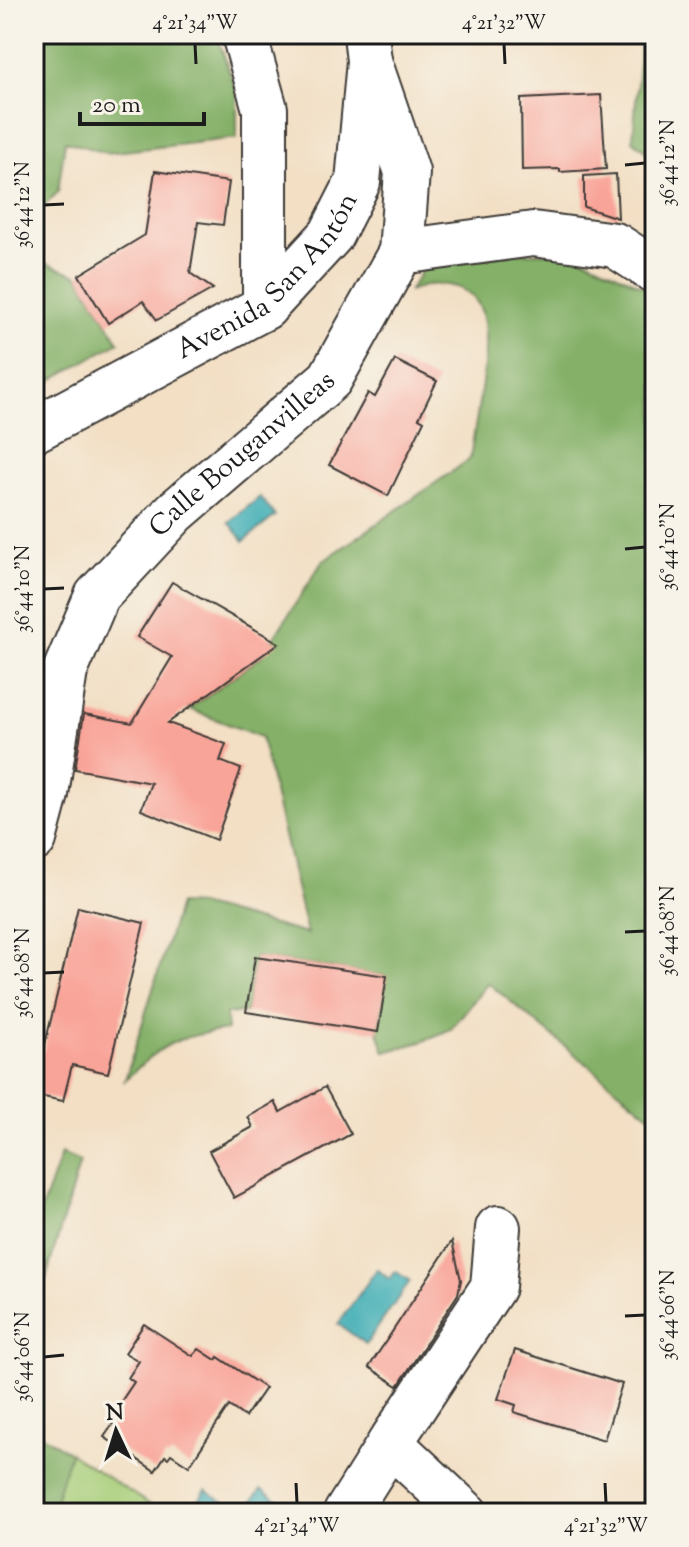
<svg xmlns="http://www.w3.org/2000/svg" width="689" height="1547" font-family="'Sorts Mill Goudy',serif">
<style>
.green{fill:#a6cd77;stroke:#61744a;stroke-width:2}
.forest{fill:#84b068;stroke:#506642;stroke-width:2}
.water{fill:#3bacb4;stroke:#2c6468;stroke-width:2}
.building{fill:#f9a499}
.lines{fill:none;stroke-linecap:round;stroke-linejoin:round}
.minor-casing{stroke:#3c3935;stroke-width:48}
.tertiary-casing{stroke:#3c3935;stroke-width:48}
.minor{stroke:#fff;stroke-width:44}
.tertiary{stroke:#fff;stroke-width:44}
.ticks{fill:none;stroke:#1c1c1c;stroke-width:3}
.labels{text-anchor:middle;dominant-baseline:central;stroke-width:6;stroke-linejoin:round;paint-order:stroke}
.street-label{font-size:28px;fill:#1c1c1c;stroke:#f7f3e8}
.neatline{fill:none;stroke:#1c1c1c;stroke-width:3}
.ticks-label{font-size:20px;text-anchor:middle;fill:#1c1c1c}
</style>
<rect width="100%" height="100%" fill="#f7f3e8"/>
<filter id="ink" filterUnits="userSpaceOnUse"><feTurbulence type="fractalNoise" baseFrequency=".0125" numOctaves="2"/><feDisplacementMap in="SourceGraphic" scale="16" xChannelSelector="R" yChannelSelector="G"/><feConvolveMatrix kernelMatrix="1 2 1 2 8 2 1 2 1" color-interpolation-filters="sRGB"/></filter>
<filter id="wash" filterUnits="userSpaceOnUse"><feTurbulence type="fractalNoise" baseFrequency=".006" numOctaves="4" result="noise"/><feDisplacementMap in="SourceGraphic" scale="32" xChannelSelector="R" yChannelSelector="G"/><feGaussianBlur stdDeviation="1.8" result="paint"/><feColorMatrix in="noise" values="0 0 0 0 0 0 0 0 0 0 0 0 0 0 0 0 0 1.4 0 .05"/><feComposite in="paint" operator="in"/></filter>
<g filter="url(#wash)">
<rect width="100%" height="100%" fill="#f2dfc4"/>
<!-- green -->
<polygon class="green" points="34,1430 163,1513 34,1513"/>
<!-- forest -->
<g class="forest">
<polygon points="34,34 216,34 237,92 237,138 106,153 65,141 58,192 34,216"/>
<polygon points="641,34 655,34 655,159 633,140"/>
<path d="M480 253H574L655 292V1120L488 983 451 1029 421 1042 385 1052 378 1032 386 976 255 957 246 1012 226 1014 227 1030C175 1036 163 1044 125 1080L179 904 199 905 307 934 261 737 189 709 263 655 322 562 470 459C475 420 491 356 483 318 481 303 471 292 457 287 438 282 427 284 409 291L424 267Z"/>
<polygon points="34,259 78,275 119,342 34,390"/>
<polygon points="61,1154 80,1162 34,1319 34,1230"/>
<polygon points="34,1430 70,1453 51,1513 34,1513"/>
</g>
<!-- water -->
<g class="water">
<polygon points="260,497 275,516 244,541 229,522"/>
<polygon points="377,1269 389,1279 395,1271 410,1281 366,1344 338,1324"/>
<polygon points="261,1489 291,1509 288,1513 244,1513"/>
<polygon points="206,1490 240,1513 190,1513"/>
</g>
<g id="blocks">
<!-- building -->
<g class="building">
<polygon points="601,95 606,169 560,172 560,169 522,170 521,99"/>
<polygon points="155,171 229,182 223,225 198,222 190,273 213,289 157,320 143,301 108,323 79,275 145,235"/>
<polygon points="616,174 618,218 584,207 584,176"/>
<polygon points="395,360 437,381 419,418 424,421 388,496 329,465 368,393 375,397"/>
<polygon points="172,582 279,643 168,723 226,744 220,761 241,769 216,840 141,810 151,783 75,769 84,714 132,723 172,657 137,637"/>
<polygon points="78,907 144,923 108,1073 72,1065 63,1101 34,1095 34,1090"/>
<polygon points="255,957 387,976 378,1032 246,1012"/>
<polygon points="325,1087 351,1134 234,1198 209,1151 253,1127 248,1117 275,1102 280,1112"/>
<polygon points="452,1241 461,1280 458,1294 398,1386 369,1367"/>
<polygon points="144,1324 193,1356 199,1349 216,1360 218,1357 265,1388 245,1417 229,1406 189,1466 171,1454 168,1458 165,1456 155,1471 104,1437 113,1424 108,1421 134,1382 128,1378 139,1361 125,1353"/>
<polygon points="515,1350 622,1384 604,1440 514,1412 516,1405 498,1399"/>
</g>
</g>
</g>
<g filter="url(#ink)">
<use href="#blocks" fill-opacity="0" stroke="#3c3935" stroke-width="2"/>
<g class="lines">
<!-- minor casing -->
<g class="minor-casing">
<g id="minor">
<polyline points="244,34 265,109 265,307"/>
<polyline points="401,252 533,234 615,245 655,271"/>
<path id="s1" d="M34 839 46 794 65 671 97 596 175 512 330 379 401 252 407 172 369 61"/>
<polyline points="346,1513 390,1443"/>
<polyline points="465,1513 390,1443 493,1287 498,1228"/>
</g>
</g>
<!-- tertiary casing -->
<g class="tertiary-casing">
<g id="tertiary">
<path id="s2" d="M34 430 265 307 331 235 358 182 369 61 366 34"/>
</g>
</g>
<!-- minor -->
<use href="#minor" class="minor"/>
<!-- tertiary -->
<use href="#tertiary" class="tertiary"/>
</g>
</g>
<!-- ticks -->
<path class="ticks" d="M195 44 196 64M504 44 505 64M625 165 645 163M44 205 64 204M625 549 645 547M44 589 64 588M625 932 645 931M44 973 64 972M625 1316 645 1315M44 1357 64 1355M296 1483 297 1503M605 1483 606 1503"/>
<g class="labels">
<!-- street labels -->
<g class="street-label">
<text stroke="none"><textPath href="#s2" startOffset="284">Avenida San Antón</textPath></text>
<text stroke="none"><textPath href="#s1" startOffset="456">Calle Bouganvilleas</textPath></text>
</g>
</g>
<!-- margin -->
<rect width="689" height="1547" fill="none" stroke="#f7f3e8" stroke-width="88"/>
<!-- north arrow -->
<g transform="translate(116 1431) rotate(356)" stroke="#f7f3e8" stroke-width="6" paint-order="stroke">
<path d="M0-6L14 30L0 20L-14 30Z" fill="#1c1c1c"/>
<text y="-12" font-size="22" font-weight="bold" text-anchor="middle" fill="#1c1c1c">N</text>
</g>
<!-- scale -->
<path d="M80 112v12h124v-12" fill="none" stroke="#1c1c1c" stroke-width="4"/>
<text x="92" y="112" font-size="24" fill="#1c1c1c" stroke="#f7f3e8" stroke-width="6" paint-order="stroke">20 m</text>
<rect x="44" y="44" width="601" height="1459" class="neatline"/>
<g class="ticks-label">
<text x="195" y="29">4°21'34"W</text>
<text x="504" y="29">4°21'32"W</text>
<text transform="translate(667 163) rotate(-90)" y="7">36°44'12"N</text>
<text transform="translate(22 205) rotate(-90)" y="7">36°44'12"N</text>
<text transform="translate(667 547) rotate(-90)" y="7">36°44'10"N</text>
<text transform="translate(22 589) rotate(-90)" y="7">36°44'10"N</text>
<text transform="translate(667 931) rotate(-90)" y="7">36°44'08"N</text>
<text transform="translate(22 973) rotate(-90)" y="7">36°44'08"N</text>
<text transform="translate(667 1315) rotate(-90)" y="7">36°44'06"N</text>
<text transform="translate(22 1357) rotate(-90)" y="7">36°44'06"N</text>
<text x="297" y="1532">4°21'34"W</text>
<text x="606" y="1532">4°21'32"W</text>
</g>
</svg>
